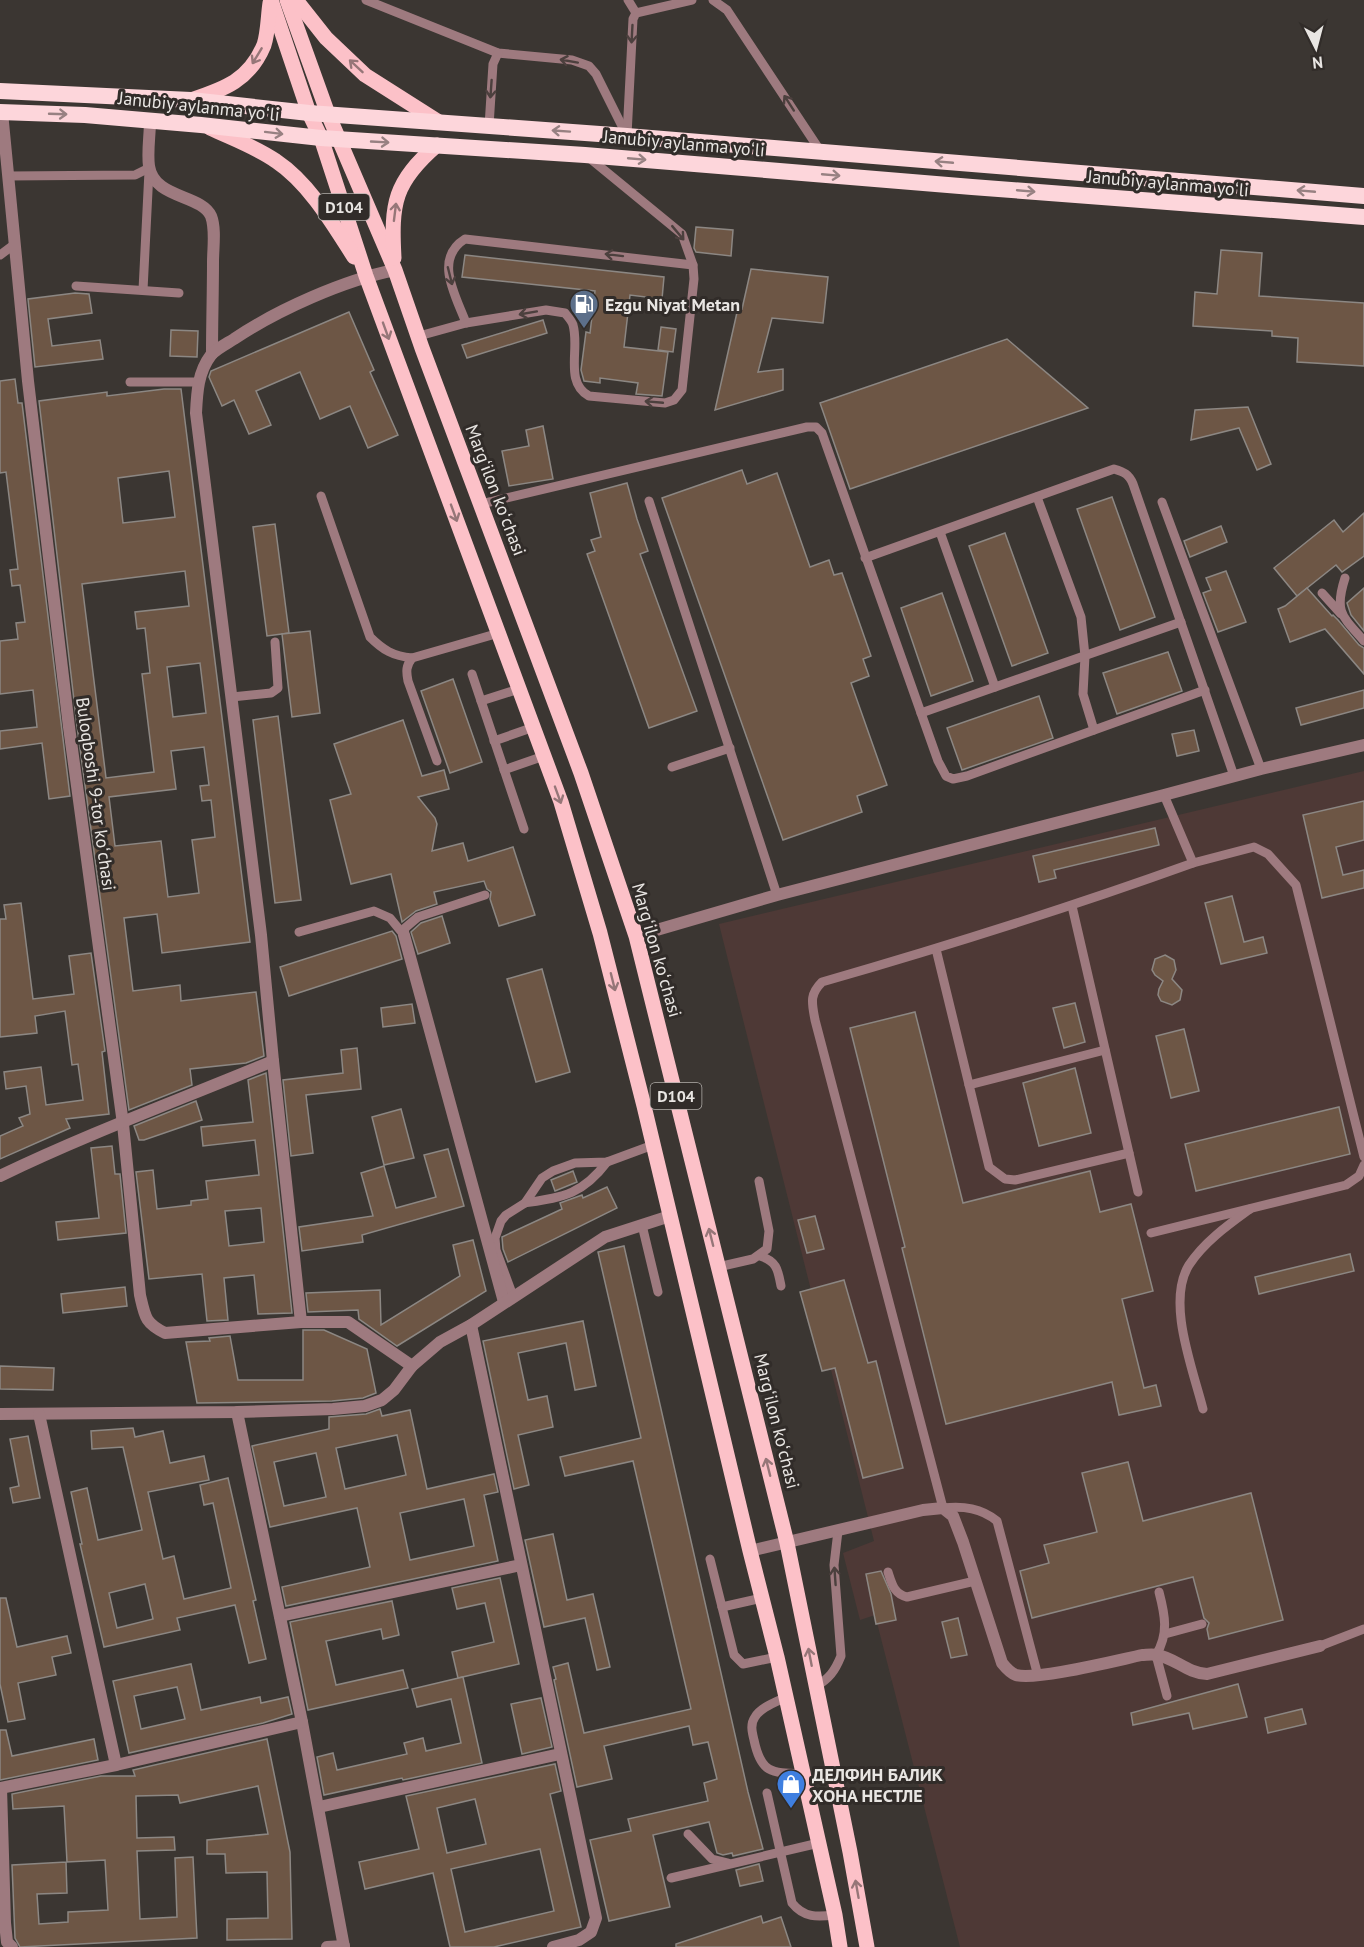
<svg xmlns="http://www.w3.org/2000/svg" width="1364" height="1947" font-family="'PT Sans',sans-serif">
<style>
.industrial{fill:#4e3936}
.building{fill:#6d5645;stroke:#8c8783;stroke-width:1.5;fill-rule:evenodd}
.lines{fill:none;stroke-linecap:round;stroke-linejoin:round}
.service{stroke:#9e7a7f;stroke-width:9}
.minor{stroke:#9e7a7f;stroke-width:12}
.primary{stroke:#fcc1c8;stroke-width:15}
.trunk{stroke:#fdd6db;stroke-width:16}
.oneway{stroke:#4c403e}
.oneway2{stroke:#967678}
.oneway3{stroke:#978182}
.labels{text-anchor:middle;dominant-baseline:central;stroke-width:6;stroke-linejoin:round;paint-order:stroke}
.shield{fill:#312c29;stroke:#b2aeab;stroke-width:1.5}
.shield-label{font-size:16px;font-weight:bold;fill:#e9e6e3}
.street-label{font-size:18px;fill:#e9e6e3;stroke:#312c29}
.poi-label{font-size:18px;font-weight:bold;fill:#e9e6e3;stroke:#312c29;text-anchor:start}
</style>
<rect width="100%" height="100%" fill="#3b3632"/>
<!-- industrial -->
<polygon class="industrial" points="1364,771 1364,1947 960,1947 875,1615 860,1620 843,1553 874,1541 719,924"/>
<!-- building -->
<g class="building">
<polygon points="696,227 733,230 731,256 696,252 694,248"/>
<polygon points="1221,250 1262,253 1259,296 1364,303 1364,366 1297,362 1298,338 1272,336 1272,331 1193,326 1195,292 1217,294"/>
<polygon points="465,255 664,277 662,299 630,295 624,347 668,352 662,396 636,394 638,383 600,378 600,383 584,381 581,370 586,332 590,333 595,291 462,277"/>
<polygon points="751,269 828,277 823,323 772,318 758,372 783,369 783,390 715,410 738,308 742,309"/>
<polygon points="75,293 89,294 92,313 48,319 52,346 100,340 103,359 35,367 28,299"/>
<polygon points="349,312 374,370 370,372 398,435 368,448 350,406 320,419 300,372 256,391 271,425 249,434 234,400 222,406 209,377 211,371"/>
<polygon points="543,320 547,333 467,358 462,345"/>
<polygon points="661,327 676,329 673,352 658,350"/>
<polygon points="171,330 198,331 197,357 170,356"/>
<polygon points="1007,339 1088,408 850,489 820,403"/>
<polygon points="15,379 18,403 22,403 70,796 49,799 42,743 0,749 0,731 37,727 33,690 0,694 0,641 18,639 16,623 25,622 20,585 12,586 10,570 18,569 6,472 0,473 0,381"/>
<path d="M164 389H181L250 942 162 953 157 914 124 918 133 991 180 985 181 1001 256 992 264 1056 246 1063 190 1069 192 1085 129 1110 77 726 39 401 107 392V396ZM169 471 175 517 123 523 118 478ZM185 571 189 606 135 612 137 629 145 628 150 673 142 674 154 772 106 778 82 584ZM200 663 206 713 173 717 167 667ZM204 747 209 785 200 786 202 801 211 800 215 837 192 840 199 893 168 897 161 841 115 846 109 797 176 789 171 751Z"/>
<polygon points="1248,407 1271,464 1257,470 1239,428 1191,440 1195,410"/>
<polygon points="543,426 553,479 509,486 502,451 529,446 526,430"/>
<polygon points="742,470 747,484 777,473 810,567 829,560 834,575 842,573 871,656 863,659 869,676 851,683 887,785 857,796 862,812 783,840 662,498"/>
<polygon points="627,483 637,519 648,551 640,554 697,711 649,728 587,554 595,551 591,540 601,537 590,493"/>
<polygon points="1112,497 1155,617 1120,630 1077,509"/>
<polygon points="1364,513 1364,556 1342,572 1336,565 1297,596 1274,568 1334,520 1343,532"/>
<polygon points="275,524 289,633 267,636 253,527"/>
<polygon points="1221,526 1227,542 1190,557 1184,541"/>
<polygon points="1005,533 1048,653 1012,666 969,546"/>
<polygon points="1226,571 1246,622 1218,632 1203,593 1211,590 1206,578"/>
<polygon points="1307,588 1332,616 1333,615 1338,620 1359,645 1364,648 1364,674 1325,629 1290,642 1278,609 1285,606"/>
<polygon points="1364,588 1364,631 1351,615 1347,603"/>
<polygon points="942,593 973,681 931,696 901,608"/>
<polygon points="310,631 320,713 292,717 282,634"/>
<polygon points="1168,652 1182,691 1117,714 1103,673"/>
<polygon points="453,679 482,762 450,773 421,691"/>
<polygon points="1364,690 1364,708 1301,725 1296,708"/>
<polygon points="1039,696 1053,738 962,770 947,728"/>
<polygon points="278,716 301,900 275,903 253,720"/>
<polygon points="403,720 422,776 444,770 449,789 418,797 435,818 437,824 432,851 463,843 468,861 513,847 535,915 499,926 490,899 491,892 487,889 484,881 434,892 437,904 416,911 402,922 391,874 351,884 330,800 351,794 334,744"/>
<polygon points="1194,730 1199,751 1177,756 1172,734"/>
<polygon points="1364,801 1364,840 1336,847 1343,875 1364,870 1364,888 1322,898 1303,815"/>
<polygon points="1155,828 1159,845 1054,870 1056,878 1039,882 1033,856"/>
<polygon points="1232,896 1244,942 1263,937 1267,953 1221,964 1205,903"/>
<polygon points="21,903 33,999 74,994 69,956 91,953 105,1051 102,1052 109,1114 66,1119 70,1128 0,1159 0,1136 23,1126 19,1118 30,1114 26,1086 6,1089 4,1072 41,1067 46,1105 83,1100 78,1064 72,1065 65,1011 35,1016 37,1033 0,1037 0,919 6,919 4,905"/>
<polygon points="442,916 450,943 418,954 411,932 421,923"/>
<polygon points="392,931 396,936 402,959 289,996 280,967"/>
<polygon points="1165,955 1174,960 1176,970 1172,979 1182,990 1180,1000 1172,1005 1161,1001 1158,995 1159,989 1163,981 1155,975 1152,970 1155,959"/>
<polygon points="542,969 570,1072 536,1082 507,979"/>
<polygon points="1075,1003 1085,1042 1064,1048 1053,1008"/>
<polygon points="412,1004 415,1023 383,1027 381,1008"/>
<polygon points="915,1012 963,1203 1090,1171 1100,1212 1131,1204 1153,1291 1122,1299 1144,1388 1156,1385 1161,1406 1119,1415 1112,1382 946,1424 902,1248 905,1247 850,1028"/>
<polygon points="1184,1029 1199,1091 1171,1098 1156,1036"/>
<polygon points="357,1048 361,1089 306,1095 313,1153 291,1156 283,1080 343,1073 341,1050"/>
<polygon points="1075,1068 1091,1133 1039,1146 1023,1083"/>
<path d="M266 1073 292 1313 258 1314 254 1275 224 1278 228 1320 207 1321 202 1274 149 1279 136 1172 153 1170 157 1209 191 1205V1201L208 1199 206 1181 259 1175 255 1140 203 1146 201 1127 253 1122 248 1080ZM261 1208 264 1242 229 1246 225 1211Z"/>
<polygon points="196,1101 202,1120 144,1140 139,1140 134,1126"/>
<polygon points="1339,1107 1350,1154 1196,1191 1185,1144"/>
<polygon points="401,1109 414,1158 384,1165 372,1117"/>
<polygon points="112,1146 115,1174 120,1174 126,1233 58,1240 56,1222 99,1218 91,1148"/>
<polygon points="448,1149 464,1206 362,1235 363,1242 302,1251 299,1227 373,1216 361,1173 384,1166 396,1208 436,1197 424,1155"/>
<polygon points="573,1171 577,1182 555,1191 551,1180"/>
<polygon points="607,1187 617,1208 508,1262 503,1249 502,1237 562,1209 560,1203 582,1195 583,1198"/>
<polygon points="815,1216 824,1249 807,1253 798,1220"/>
<polygon points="473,1240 486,1291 397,1346 359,1319 358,1310 308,1312 306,1293 380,1290 381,1325 460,1276 453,1245"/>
<polygon points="624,1246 748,1792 763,1849 733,1856 732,1853 723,1855 717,1853 709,1822 653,1835 670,1907 609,1921 590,1840 631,1831 628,1819 708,1801 704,1783 717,1779 708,1742 693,1745 689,1726 604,1746 612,1779 577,1787 554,1680 556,1679 553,1667 568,1663 584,1733 691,1709 633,1461 565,1476 560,1457 641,1438 598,1252"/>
<polygon points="1350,1254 1354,1271 1259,1294 1255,1277"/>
<polygon points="844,1280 868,1363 876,1361 903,1468 863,1478 835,1368 822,1371 800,1292"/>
<polygon points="125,1287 127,1306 63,1313 61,1294"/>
<polygon points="583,1321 596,1386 575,1390 566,1343 518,1353 528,1400 547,1396 553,1427 518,1435 529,1485 514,1489 483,1341"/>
<polygon points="303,1330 324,1330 367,1349 376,1393 363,1398 332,1401 197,1403 186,1342 210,1341 209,1338 230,1336 238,1380 303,1380"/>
<polygon points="0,1366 54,1368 53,1390 0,1389"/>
<path d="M380 1409 382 1416 410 1410 427 1489 494 1474 498 1492 484 1495 498 1561 286 1606 282 1587 370 1567 357 1508 270 1527 252 1446 329 1429V1417L366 1414ZM397 1435 406 1475 345 1489 336 1448ZM316 1453 326 1497 284 1506 274 1462ZM464 1499 474 1546 410 1560 400 1513Z"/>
<path d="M133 1428 135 1437 163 1431 170 1463 204 1456 209 1480 148 1492 163 1559 174 1556 184 1599 231 1588 213 1503 204 1505 200 1485 228 1478 256 1600 253 1601 266 1659 249 1663 235 1605 177 1618 180 1630 104 1647 80 1544H82L71 1492 87 1488 98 1540 142 1530 123 1447 92 1449 91 1431ZM145 1584 153 1619 117 1628 109 1593Z"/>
<polygon points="28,1436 40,1498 13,1503 10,1488 19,1486 10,1439"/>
<polygon points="1128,1462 1143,1521 1251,1493 1283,1620 1209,1639 1207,1629 1209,1623 1204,1618 1193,1577 1032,1618 1020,1571 1049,1563 1044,1545 1097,1532 1082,1473"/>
<polygon points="553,1534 567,1600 593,1594 610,1667 597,1670 585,1618 544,1627 525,1540"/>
<polygon points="881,1571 891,1594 896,1620 876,1624 866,1574"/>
<polygon points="500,1578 519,1664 458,1678 452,1652 494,1642 485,1603 457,1609 452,1588"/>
<polygon points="0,1598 6,1598 17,1647 67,1636 71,1653 52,1657 56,1675 18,1683 25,1719 8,1722 0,1684"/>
<polygon points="392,1601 399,1635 383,1639 381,1629 326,1641 336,1685 403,1670 408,1688 308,1710 290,1622"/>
<polygon points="958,1618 967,1655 951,1658 942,1622"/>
<path d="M191 1664 201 1710 260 1697 261 1703 288 1697 292 1714 263 1723 129 1753 113 1681ZM177 1687 185 1719 141 1729 134 1696Z"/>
<polygon points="463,1677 482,1763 403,1780 402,1778 324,1795 317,1757 333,1753 337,1770 407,1754 404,1743 423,1738 426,1751 461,1743 451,1699 417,1707 412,1689"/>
<polygon points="1238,1684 1247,1717 1193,1729 1189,1713 1133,1725 1131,1713"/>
<polygon points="541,1698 552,1747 522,1754 511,1704"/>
<polygon points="1302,1709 1306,1724 1268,1733 1265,1718"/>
<polygon points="0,1730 6,1730 12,1756 94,1739 98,1760 0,1780"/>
<polygon points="267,1739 290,1852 292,1939 227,1940 227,1919 268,1918 267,1872 226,1873 225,1854 207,1854 207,1840 268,1834 258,1786 180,1803 178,1795 136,1796 137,1838 174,1837 175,1850 137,1851 140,1919 177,1917 175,1858 193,1857 197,1938 20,1947 15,1938 12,1865 66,1862 67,1893 37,1894 39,1924 68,1922 68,1912 108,1910 105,1860 67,1862 64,1806 13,1809 12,1794 101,1776 135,1776 133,1770"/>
<path d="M555 1764 561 1791 550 1794 581 1927 494 1947H450L433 1873 365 1889 359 1862 419 1849 406 1796ZM475 1799 486 1844 447 1853 437 1808ZM540 1849 554 1911 465 1932 451 1869Z"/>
<polygon points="759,1864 763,1881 740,1886 736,1870"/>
<polygon points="761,1916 763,1923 781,1917 791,1947 676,1947 676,1944"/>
</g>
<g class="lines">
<!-- service -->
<g class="service">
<polyline points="366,0 498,53 572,60 589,66 596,74 627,136"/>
<polyline points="628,0 636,13"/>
<polyline points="713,0 727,10 821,152"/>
<polyline points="489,126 493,64 498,53"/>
<polyline points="627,135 633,19 636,13 692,0"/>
<polyline points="8,176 135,175 149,168"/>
<polyline points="0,255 15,244"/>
<polyline points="76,286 179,293"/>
<polyline points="143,290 149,171"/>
<path d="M466 323C456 296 433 259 465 239L693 265"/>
<path d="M419 336 466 323 546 310 565 313C568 317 572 321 573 325 580 349 564 382 589 396L665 403 674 400 682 390 694 279 693 265 682 234 587 156"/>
<polyline points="130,382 198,382"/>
<path d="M321 496 370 637C383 650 393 656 412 658L499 633"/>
<polyline points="1037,497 1081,617 1085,656 1083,694 1094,730"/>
<polyline points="649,501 777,895"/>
<polyline points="1162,502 1261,769"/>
<polyline points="481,504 807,427 816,427 822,433 938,761 946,776 953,779 967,776 1205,690"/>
<polyline points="940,532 995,687"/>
<path d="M865 558 1114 469C1124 472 1129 474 1133 484L1234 776"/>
<path d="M1345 578C1334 612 1342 616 1364 641"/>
<polyline points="1322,593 1341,614"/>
<path d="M412 658C406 666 406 671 408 681L437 761"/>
<polyline points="472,674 524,829"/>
<polyline points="232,697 271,693 278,688 275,642"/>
<polyline points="481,701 519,689"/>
<polyline points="921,713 1181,622"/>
<polyline points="494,741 534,727"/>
<polyline points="672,767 730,748"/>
<polyline points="504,770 544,756"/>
<polyline points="1193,863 1254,847 1268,854 1296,885 1364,1157"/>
<polyline points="1072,906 1138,1192"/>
<polyline points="299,932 374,911 390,918 404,935"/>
<polyline points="404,935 405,928 418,917 485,895"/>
<polyline points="936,949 989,1167 1005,1179 1015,1180 1129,1153"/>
<polyline points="969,1085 1105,1050"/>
<path d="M525 1203C563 1197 582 1195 607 1162"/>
<polyline points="642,1225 658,1292"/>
<polyline points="1151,1233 1346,1185 1359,1176 1364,1165"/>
<path d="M760 1256C777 1261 778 1270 781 1286"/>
<polyline points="718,1267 753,1259 767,1249 769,1231 759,1181"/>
<polyline points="513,1296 496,1250 495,1238 501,1221 506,1215 525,1203 542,1178 553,1171 575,1163 607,1162 653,1145"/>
<path d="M1203 1409C1193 1369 1166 1302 1189 1265 1204 1242 1228 1225 1250 1209"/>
<polyline points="710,1559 734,1655 743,1664 777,1657"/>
<path d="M888 1572C892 1584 894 1594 907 1597L975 1581"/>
<path d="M1159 1592C1165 1615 1169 1634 1156 1655L1167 1696"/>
<polyline points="722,1607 762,1598"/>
<polyline points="1165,1634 1202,1624"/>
<polyline points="1320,1646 1364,1629"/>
<path d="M1038 1676 997 1521C981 1508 964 1506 943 1508L815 1020C812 1003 809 995 822 982 947 946 1071 907 1193 863L1164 795"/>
<path d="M815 1687C829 1679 835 1671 841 1656L834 1565 838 1531"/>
<path d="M786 1697C776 1702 761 1707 755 1717 750 1724 752 1732 754 1740 761 1774 772 1773 804 1774"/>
<path d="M767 1793 792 1903C804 1918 817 1917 835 1915"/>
<polyline points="688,1834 712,1859 728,1863"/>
<polyline points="671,1878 819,1843"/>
</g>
<!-- minor -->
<g class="minor">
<path d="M2 112 28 381 69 727 123 1124 140 1295C145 1317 145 1323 165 1333L301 1322H348L412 1366"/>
<path d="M150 121C150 135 147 152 149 166 154 199 201 194 211 216 216 229 213 248 213 262 213 292 212 323 212 354"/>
<polyline points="404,935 504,1302"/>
<polyline points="636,936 777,895 1164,795 1261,769 1364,745"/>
<path d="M0 1176C89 1133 182 1099 273 1061"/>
<path d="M301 1322 273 1061 261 935 196 413C197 392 198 372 211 355 216 349 226 344 234 339 277 310 344 280 395 270"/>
<polyline points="471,1325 596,1918 591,1932 579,1940 553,1947"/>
<polyline points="237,1412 302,1722 344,1947"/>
<polyline points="0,1414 237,1412 333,1409 365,1406 382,1400 394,1390 412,1366 440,1342 471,1325 605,1237 670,1216"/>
<polyline points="39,1414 116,1765"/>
<path d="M750 1551 923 1510 943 1508 953 1516 963 1542 1002 1663C1006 1668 1010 1673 1016 1675 1035 1681 1118 1660 1142 1655 1146 1655 1152 1654 1157 1655 1175 1658 1187 1673 1207 1674L1320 1646"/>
<polyline points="280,1616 521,1565"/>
<polyline points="0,1788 116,1765 302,1722"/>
<polyline points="1,1788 5,1923 7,1942 12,1947"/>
<polyline points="319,1807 560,1754"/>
<polyline points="327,1947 344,1946"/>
</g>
<!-- primary -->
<g class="primary">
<polyline points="271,0 309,113 321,138 366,276 561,802 600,933 644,1106 750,1551 777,1657 835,1915 840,1947"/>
<polyline points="287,0 328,114 395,270 422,348 581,773 636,936 787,1543 850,1852 867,1947"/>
<polyline points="296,0 326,38 365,75 439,122"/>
<path d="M191 100C224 89 249 81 264 45 268 33 268 16 270 3"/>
<path d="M210 128C231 138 256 147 276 161 309 183 333 224 354 257"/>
<path d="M394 258C391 203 394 182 437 145"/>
</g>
<!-- trunk -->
<g class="trunk">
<polyline points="0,91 191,100 309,113 627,136 1364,196"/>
<polyline points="0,112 85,115 201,125 321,138 585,155 972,187 1364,217"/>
</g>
</g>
<!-- one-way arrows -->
<defs><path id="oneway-shaft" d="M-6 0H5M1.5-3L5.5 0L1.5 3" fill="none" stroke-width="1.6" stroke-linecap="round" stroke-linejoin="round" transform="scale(1.5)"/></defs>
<g class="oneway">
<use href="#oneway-shaft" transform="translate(632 34) rotate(93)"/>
<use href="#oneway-shaft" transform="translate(569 61) rotate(-170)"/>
<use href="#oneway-shaft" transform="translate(491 89) rotate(94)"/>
<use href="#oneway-shaft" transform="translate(789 103) rotate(-123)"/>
<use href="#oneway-shaft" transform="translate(678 233) rotate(50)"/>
<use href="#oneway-shaft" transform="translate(614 255) rotate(-173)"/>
<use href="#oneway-shaft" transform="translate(450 276) rotate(76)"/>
<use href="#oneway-shaft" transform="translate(528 313) rotate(170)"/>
<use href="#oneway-shaft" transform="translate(654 402) rotate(-175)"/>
<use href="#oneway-shaft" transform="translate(835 1576) rotate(-94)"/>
</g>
<g class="oneway2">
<use href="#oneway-shaft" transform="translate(257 56) rotate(121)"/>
<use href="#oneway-shaft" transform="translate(356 66) rotate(-137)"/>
<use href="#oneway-shaft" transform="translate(395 212) rotate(-83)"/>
<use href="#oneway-shaft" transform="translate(386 331) rotate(70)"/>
<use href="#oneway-shaft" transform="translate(454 513) rotate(70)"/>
<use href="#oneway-shaft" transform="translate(558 795) rotate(70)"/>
<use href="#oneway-shaft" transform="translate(613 982) rotate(76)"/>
<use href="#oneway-shaft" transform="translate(711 1237) rotate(-104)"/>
<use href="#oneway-shaft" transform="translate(768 1467) rotate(-104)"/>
<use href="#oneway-shaft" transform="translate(810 1657) rotate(-101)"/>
<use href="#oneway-shaft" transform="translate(857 1889) rotate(-100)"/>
</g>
<g class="oneway3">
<use href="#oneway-shaft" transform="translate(58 114) rotate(2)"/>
<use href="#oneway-shaft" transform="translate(561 131) rotate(-176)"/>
<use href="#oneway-shaft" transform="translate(274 133) rotate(7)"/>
<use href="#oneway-shaft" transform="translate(380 142) rotate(3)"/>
<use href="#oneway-shaft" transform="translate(637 159) rotate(5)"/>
<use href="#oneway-shaft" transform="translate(944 162) rotate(-175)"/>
<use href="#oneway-shaft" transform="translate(831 175) rotate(5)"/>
<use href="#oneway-shaft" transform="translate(1026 191) rotate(5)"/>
<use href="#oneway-shaft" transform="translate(1306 191) rotate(-175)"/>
</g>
<!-- icons -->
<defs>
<g id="fuel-pin" transform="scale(1.5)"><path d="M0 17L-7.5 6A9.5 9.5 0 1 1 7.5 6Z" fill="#5c6f8a" stroke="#312c29"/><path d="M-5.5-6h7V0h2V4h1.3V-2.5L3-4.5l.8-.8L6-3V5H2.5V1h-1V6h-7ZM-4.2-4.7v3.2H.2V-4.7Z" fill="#fff"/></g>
<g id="shop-pin" transform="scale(1.5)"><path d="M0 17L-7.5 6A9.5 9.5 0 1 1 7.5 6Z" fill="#3f7fe0" stroke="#312c29"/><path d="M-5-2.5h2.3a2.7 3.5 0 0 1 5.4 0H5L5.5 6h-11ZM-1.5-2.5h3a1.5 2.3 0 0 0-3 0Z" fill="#fff"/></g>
</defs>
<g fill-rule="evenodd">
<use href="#fuel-pin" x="584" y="304"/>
<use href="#shop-pin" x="791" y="1784"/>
</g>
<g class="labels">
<!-- shield labels -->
<g class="shield">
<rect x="318.5" y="194" width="51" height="26" rx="4.5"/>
<rect x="650.5" y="1083" width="51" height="26" rx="4.5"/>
</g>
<g class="shield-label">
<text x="344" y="207">D104</text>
<text x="676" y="1096">D104</text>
</g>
<!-- street labels -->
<g class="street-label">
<text transform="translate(199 106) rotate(6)">Janubiy aylanma yoʻli</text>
<text transform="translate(684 143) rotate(5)">Janubiy aylanma yoʻli</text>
<text transform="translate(1168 183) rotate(5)">Janubiy aylanma yoʻli</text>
<text transform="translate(496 490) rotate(69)">Margʻilon koʻchasi</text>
<text transform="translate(96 794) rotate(82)">Buloqboshi 9-tor koʻchasi</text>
<text transform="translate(657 950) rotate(74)">Margʻilon koʻchasi</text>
<text transform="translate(777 1421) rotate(76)">Margʻilon koʻchasi</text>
</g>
<!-- poi labels -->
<g class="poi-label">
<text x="605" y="304">Ezgu Niyat Metan</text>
<text x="812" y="1774">ДЕЛФИН БАЛИК<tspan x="812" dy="21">ХОНА НЕСТЛЕ</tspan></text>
</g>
</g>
<!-- north arrow -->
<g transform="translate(1316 48) rotate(174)" stroke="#312c29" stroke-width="4.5" paint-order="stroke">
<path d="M0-4.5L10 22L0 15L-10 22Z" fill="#e9e6e3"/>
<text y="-9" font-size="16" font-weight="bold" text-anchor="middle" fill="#e9e6e3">N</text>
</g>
</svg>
